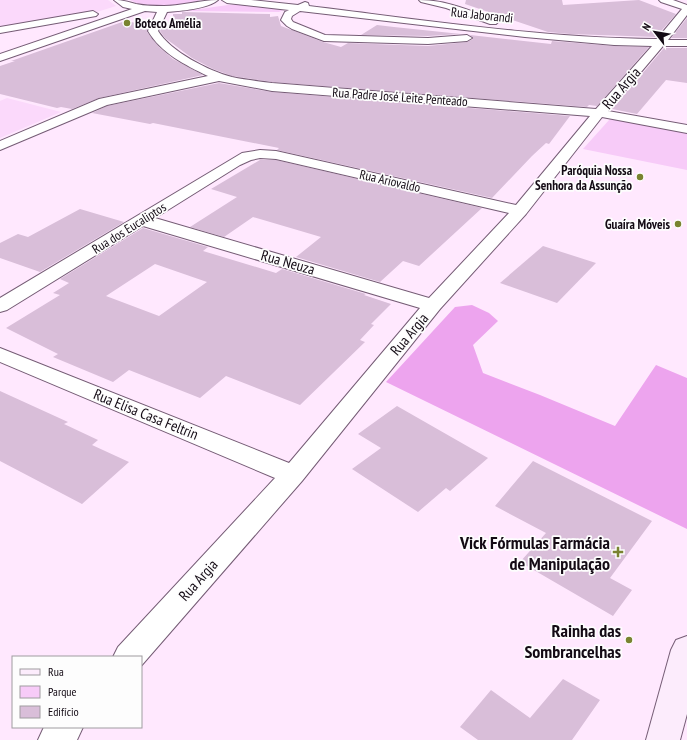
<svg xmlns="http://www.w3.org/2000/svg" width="687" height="740" font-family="'PT Sans Narrow',sans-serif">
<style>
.built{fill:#fbd9fb}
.green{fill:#f7cbf8}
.forest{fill:#eda4ee}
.building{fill:#d9bed9;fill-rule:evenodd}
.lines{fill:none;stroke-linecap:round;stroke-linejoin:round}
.street-casing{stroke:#755c75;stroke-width:2}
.secondary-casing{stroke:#755c75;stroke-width:2}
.street{fill:#fff;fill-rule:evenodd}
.secondary{fill:#fcecfc;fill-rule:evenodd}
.poi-dot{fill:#798330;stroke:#fdfdfd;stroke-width:1.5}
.labels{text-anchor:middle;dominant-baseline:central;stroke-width:3.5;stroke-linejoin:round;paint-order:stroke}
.far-street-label{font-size:13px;fill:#130a14;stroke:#fdfdfd}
.far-poi-label{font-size:13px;font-weight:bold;fill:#130a14;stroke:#fdfdfd;text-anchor:end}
.street-label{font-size:15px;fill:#130a14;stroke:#fdfdfd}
.near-poi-label{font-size:18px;font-weight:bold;fill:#130a14;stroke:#fdfdfd;text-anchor:end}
</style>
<rect width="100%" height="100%" fill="#ffe8fe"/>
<!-- built -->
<g class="built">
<polygon points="0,0 108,0 116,6 97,12 0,27"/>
<polygon points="7,98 61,112 0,138 0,101"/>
</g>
<!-- green -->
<g class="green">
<path d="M130 0H200C183 7 146 10 130 0Z"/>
<polygon points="228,5 249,5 283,10 279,12 185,11"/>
<polygon points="610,119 687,133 687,170 583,149"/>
</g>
<!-- forest -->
<polygon class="forest" points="472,305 489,313 498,321 473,345 483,373 540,395 615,426 656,365 687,378 687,529 386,382 455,307"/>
<!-- building -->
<g class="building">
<polygon points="466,0 562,0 563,5 639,0 676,14 656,37 570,34 548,32 465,4"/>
<polygon points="182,12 270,14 270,17 278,16 281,26 323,42 341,47 348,43 428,46 467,42 473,39 470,35 551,44 552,41 614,46 649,47 597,106 589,105 587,107 272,82 232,76 213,69 192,58 165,38 160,31 162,27 169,28 169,22 173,22 173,14 182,14"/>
<polygon points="687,18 687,38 671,38"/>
<polygon points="125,21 149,25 147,32 159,47 173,59 203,75 99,98 72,109 61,107 57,108 0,94 0,66 15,61 11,61"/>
<polygon points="377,25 394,27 461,34 428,36 361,35"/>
<polygon points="664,48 687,48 687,83 666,80 637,114 612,109"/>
<polygon points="219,83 272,92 570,116 549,144 546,143 532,156 492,198 277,150 279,148 153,123 150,124 92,113 107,106"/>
<polygon points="260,160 276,160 482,208 419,266 403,261 380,282 296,257 321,237 253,217 224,237 190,227 237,197 211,189"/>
<polygon points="80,209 124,222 40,272 0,258 0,243 18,234 28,237"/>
<path d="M143 228 208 247 203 251 276 273 282 269 366 294 364 295 391 304 371 324 374 325 360 340 365 342 300 405 226 376 200 398 129 370 113 382 53 357 58 354 6 328 60 295 53 293 69 283 60 279ZM155 264 207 282 159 316 106 296Z"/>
<polygon points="543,246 596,263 557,303 500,283"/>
<polygon points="0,391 68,422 64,424 98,440 92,445 129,462 82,504 0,461"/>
<polygon points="397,406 488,458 450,491 446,488 418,512 352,469 381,448 358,434"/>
<polygon points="533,461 652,521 610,578 632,590 613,616 520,562 546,533 495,506"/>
<polygon points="563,679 600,700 572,740 478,740 460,727 491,690 530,718"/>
</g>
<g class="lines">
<!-- street casing -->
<g class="street-casing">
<g id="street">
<path d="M114 0C123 0 128 2 136 4 145 6 155 6 164 6 182 6 200 0 218 0 208 9 180 11 167 12L158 31C171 52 209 71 232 77 245 80 259 81 272 83L596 109 652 46 614 45 525 37 300 11 292 16 291 19 293 22 325 35 428 38 467 35 472 38 467 41 428 44 324 41 292 29 287 26 281 20 285 12 289 10 227 3 222 0H251L298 5 305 2 308 3 309 6C424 20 541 38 657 39L682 9 661 2 659 0H673L687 5V15L668 40H687V46H663L608 111 687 125V133L602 117 526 214 440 309 302 481 141 666V657H113L118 647 275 478 0 362V348L289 463 420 308 143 226 7 310 0 312V298L242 153 260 150 276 151 516 205 590 116 272 91 219 81 107 105 0 150V141L99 99 208 76C185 65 161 53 148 31L157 12 145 11 0 61V54L132 9 123 7ZM260 158 276 159 509 213 429 298 155 218 240 165 251 160Z"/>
<path d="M419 0C447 0 471 11 496 20L498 22 496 24H490L446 8 421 2Z"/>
<polygon points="93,11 98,14 96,16 0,33 0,27"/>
<polygon points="44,727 83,727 77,740 38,740"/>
</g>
</g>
<!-- secondary casing -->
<g class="secondary-casing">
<polygon id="secondary" points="687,636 687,714 680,740 646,740 671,650 676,640"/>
</g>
<!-- street -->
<use href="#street" class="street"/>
<!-- secondary -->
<use href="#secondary" class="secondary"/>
</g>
<!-- markers -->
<g class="poi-dot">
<circle cx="127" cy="23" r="4"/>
<circle cx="640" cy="177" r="4"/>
<circle cx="678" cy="224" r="4"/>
<path d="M616 546h4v4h4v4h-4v4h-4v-4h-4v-4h4z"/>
<circle cx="629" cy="640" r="4"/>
</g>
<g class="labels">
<!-- far-street labels -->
<g class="far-street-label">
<text transform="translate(482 15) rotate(6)">Rua Jaborandi</text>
<text transform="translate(400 97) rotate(4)">Rua Padre José Leite Penteado</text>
<text transform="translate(390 181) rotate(13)">Rua Ariovaldo</text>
<text transform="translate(129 228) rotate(-32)">Rua dos Eucaliptos</text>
</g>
<!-- far-poi labels -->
<g class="far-poi-label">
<text x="135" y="23" text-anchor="start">Boteco Amélia</text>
<text x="632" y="170">Paróquia Nossa<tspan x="632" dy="15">Senhora da Assunção</tspan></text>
<text x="670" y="224">Guaíra Móveis</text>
</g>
<!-- street labels -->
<g class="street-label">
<text transform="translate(621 88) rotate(-49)">Rua Argia</text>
<text transform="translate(288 262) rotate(16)">Rua Neuza</text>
<text transform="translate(409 334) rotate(-50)">Rua Argia</text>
<text transform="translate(146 414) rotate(22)">Rua Elisa Casa Feltrin</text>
<text transform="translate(198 580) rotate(-48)">Rua Argia</text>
</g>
<!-- near-poi labels -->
<g class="near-poi-label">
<text x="610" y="542">Vick Fórmulas Farmácia<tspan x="610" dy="21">de Manipulação</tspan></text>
<text x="621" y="630">Rainha das<tspan x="621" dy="21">Sombrancelhas</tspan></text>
</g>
</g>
<!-- legend -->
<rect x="12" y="656" width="130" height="72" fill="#fdfdfd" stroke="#9f9ca0"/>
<rect x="20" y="669" width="20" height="6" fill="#fcecfc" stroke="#9f9ca0"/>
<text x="48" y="676" font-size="12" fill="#130a14">Rua</text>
<rect x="20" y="686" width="20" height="12" fill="#f7cbf8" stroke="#9f9ca0"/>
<text x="48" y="696" font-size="12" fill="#130a14">Parque</text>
<rect x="20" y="706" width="20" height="12" fill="#d9bed9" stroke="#9f9ca0"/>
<text x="48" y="716" font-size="12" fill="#130a14">Edifício</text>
<!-- north arrow -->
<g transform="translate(655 32) rotate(301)" stroke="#fdfdfd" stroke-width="3" paint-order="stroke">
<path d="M0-3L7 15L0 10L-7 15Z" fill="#130a14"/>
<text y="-6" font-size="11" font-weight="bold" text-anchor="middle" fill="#130a14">N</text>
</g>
</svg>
